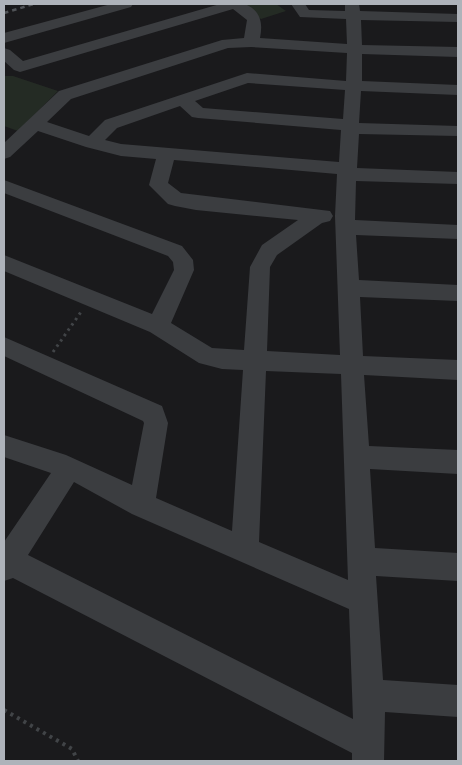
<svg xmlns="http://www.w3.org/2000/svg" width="462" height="765" font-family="Mulish,sans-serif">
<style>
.green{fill:#242b24}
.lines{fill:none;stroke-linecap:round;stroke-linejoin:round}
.path-far1{stroke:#414447;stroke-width:3;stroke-dasharray:2.5 4;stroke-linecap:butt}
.path{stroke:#414447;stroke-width:4;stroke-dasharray:3 4.5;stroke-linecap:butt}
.minor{fill:#3b3d40;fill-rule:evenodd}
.rail{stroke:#505357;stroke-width:2.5;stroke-dasharray:4.5 4;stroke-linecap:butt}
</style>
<rect width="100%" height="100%" fill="#1a1a1c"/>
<!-- green -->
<g class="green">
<polygon points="242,4 276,4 286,11 261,19"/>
<polygon points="4,76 13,76 58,91 18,131 4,126"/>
</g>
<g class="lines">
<!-- path-far1 -->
<polyline class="path-far1" points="53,352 81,312"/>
<!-- path -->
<polyline class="path" points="4,710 72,749 78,761"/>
<!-- minor -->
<g class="minor">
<polygon points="111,4 133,4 131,7 4,43 4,33"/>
<path d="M220 4C227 4 239 2 245 4 261 11 263 23 260 38L347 44 346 19 300 17 291 4H305L309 10 345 11V4H359L360 11 458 14V22L361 20 362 45 458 47V57L362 54V81L458 85V95L361 91 359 123 458 126V136L359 134 357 168 458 172V184L356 181 355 220 458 225V239L356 235 359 280 458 285V301L360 297 363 356 458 360V380L364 375 369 446 458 450V474L370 469 375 548 458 553V581L376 576 383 680 458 685V717L385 712 384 761H352V753L13 578 4 581V542L51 473 4 457V435L66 455 132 485 144 423 143 421 4 356V337L162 406 168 423 156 498 232 531 243 370 222 369 199 363 150 332 4 271V255L152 314 174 270 173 262 168 256 4 193V180L182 246 193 260 194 270 171 323 212 348 244 350 250 267 262 245 298 220 196 210 175 206 168 204 149 185 156 159 121 156 86 147 38 131 10 157 4 159V143L59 91 222 40 244 38 247 20 233 9 20 72 14 70 4 61V48L10 50 23 61ZM251 47 347 53 346 81 247 73 105 120 89 136 47 122 71 99 228 48ZM248 83 345 90 343 119 203 108 195 101ZM180 106 192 117 198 118 341 130 339 162 121 144 105 140 117 128ZM174 160 337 174 335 216 340 355 267 351 270 267 277 255 322 223 330 221 333 216 330 211 181 193 168 183ZM266 371 341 374 348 580 259 542ZM74 482 132 514 349 609 353 719 28 555Z"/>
</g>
<!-- rail -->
<polyline class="rail" points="4,13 34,4"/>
</g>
<!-- border -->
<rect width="462" height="765" fill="none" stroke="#aeb3ba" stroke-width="10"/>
</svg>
